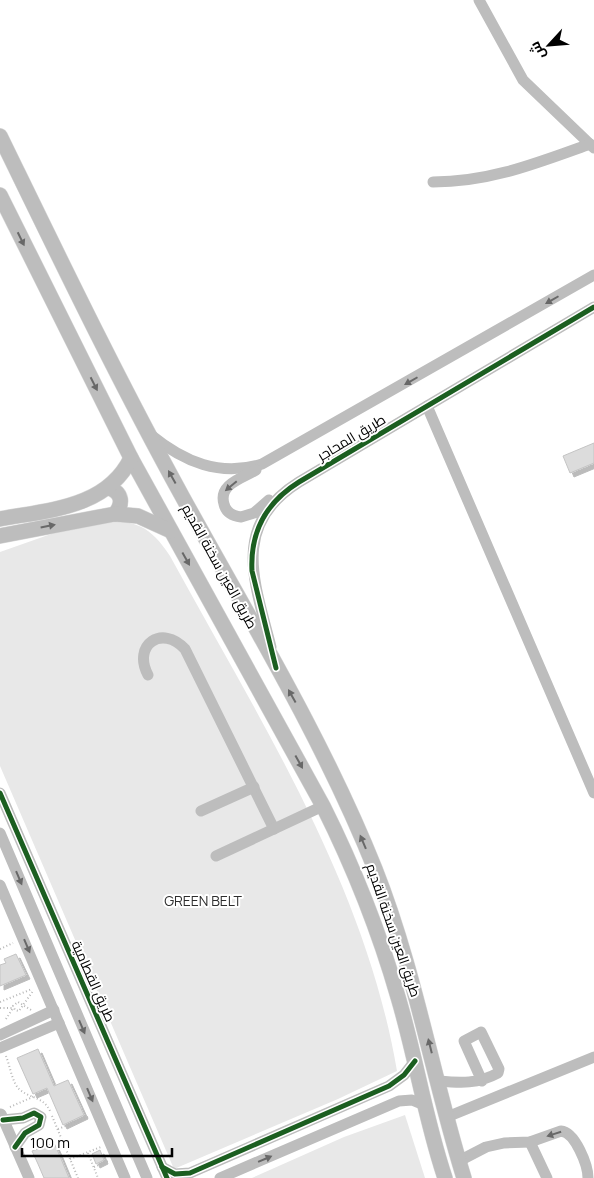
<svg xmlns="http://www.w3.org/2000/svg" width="594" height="1178" font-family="Manrope,Cairo,sans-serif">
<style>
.green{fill:#e8e8e8}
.building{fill:#dcdcdc;stroke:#c4c4c4;filter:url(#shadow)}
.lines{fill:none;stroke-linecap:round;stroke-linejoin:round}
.major-casing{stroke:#dbdbdb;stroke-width:16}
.path{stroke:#b8b8b8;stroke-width:2;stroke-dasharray:1 2.5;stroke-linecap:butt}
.minor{stroke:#bdbdbd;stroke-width:11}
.major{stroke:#bdbdbd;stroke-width:15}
.cycleway-casing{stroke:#fff;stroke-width:8}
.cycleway{stroke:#1b5e20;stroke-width:5}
.oneway{fill:#686868}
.labels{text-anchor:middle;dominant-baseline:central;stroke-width:4;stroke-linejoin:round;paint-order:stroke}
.street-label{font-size:14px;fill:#000;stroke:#fff}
.park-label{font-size:14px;fill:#2d2d2d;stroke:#fff}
</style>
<defs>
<filter id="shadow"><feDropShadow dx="4" dy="4" stdDeviation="0" flood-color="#0004"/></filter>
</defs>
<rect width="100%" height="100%" fill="#fff"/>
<!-- green -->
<g class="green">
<path d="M88 521C129 520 147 520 170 556 260 721 365 883 397 1071L338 1099 174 1169 0 766V552Z"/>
<polygon points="405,1115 425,1178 252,1178 344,1137"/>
</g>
<!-- building -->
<g class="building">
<polygon points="594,443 594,463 570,473 563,456"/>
<polygon points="16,954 26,975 0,986 0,965 6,963 4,959"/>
<polygon points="38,1049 54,1086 68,1080 84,1115 63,1125 47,1088 33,1094 17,1058"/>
<polygon points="54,1143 59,1154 69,1178 44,1178 38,1164 32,1151"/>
<polygon points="100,1150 104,1160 96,1164 92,1154"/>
</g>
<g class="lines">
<!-- major casing -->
<g class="major-casing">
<g id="major">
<path d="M0 136C59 257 117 378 182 496 249 618 323 739 375 869 415 970 432 1075 464 1178"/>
<path d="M0 195 131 458 323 806C354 868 379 931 398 997 416 1057 425 1119 445 1178"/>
<path d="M109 488C123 493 123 504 115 514"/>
<path d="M0 519C48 510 107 508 131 458"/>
<polyline points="0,536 115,514 138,516 171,531"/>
</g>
</g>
<!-- path -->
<g class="path">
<polyline points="0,949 13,943"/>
<polyline points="0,1002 32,989"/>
<polyline points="0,1008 13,1008"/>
<polyline points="31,1010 18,1002 13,1006 15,1010 19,1011 33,991"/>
<polyline points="6,1019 13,1008"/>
<path d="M6 1056C10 1066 12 1082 19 1089 30 1099 43 1096 50 1111"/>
<polyline points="10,1107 35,1096"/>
<polyline points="52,1116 78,1178"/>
<polyline points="58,1129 88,1117"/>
<polyline points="88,1153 98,1178"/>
<polyline points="70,1159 101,1147"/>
<polyline points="94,1167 108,1161"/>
</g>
<!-- minor -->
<g class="minor">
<polyline points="479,0 523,80 594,148"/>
<path d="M433 182C490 182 537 163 590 144"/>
<polyline points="427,406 594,793"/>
<path d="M151 435C184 462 220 477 262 464L594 275"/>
<path d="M256 470C243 478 218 484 224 504 226 513 233 516 241 517L254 513 269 500"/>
<path d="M271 647C255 583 230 525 299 482L594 307"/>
<path d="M148 675C132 645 162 624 185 649L274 829"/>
<polyline points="0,793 167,1178"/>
<polyline points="201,811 254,787"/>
<polyline points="0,833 147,1178"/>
<polyline points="216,856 323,806"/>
<polyline points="0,885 125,1178"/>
<polyline points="0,1035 54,1010"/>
<polyline points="0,1048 59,1023"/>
<path d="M439 1081C461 1083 478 1084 498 1073L499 1069 481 1032 464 1041 482 1081"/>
<polyline points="1,1114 29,1178"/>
<polyline points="447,1117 594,1057"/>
<polyline points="3,1120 23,1118 34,1113 41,1117 39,1125 25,1133 15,1147"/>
<polyline points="530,1142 547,1178"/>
<path d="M459 1161 486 1147 504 1143 530 1142 561 1131C575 1132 588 1165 588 1178"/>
<polyline points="162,1167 175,1174 190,1173 389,1086 404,1075 415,1061"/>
<polyline points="220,1178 399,1101 412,1100 424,1105"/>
</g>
<!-- major -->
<use href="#major" class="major"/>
<!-- cycleway casing -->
<g class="cycleway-casing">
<g id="cycleway">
<path d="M276 668 252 571C250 532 265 503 299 482L594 307"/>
<polyline points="0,793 167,1178"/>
<polyline points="3,1120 23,1118 34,1113 41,1117 39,1125 25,1133 15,1147"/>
<polyline points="162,1167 175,1174 190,1173 389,1086 404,1075 415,1061"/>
</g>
</g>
<!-- cycleway -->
<use href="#cycleway" class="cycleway"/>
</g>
<!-- one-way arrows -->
<defs><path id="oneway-solid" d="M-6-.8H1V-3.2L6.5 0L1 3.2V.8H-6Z" transform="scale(1.25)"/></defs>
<g class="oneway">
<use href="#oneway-solid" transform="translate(21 239) rotate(64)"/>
<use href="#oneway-solid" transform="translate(552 300) rotate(150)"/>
<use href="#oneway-solid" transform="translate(411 381) rotate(150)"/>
<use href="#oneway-solid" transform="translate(94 384) rotate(63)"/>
<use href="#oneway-solid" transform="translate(172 477) rotate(-119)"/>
<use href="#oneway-solid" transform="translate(231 486) rotate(140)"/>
<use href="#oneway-solid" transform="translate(48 526) rotate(-11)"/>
<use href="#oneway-solid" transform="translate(186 559) rotate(61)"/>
<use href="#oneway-solid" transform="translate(292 696) rotate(-119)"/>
<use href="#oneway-solid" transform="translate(299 762) rotate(61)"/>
<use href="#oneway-solid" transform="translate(363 842) rotate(-113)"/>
<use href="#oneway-solid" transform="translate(19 878) rotate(67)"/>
<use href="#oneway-solid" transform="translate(27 946) rotate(67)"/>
<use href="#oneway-solid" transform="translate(82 1027) rotate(67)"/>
<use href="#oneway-solid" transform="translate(430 1046) rotate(-104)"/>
<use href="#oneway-solid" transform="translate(90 1095) rotate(67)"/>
<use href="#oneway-solid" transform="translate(554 1134) rotate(162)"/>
<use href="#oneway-solid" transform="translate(265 1159) rotate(-23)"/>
</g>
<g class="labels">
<!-- street labels -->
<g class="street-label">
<text transform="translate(351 437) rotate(-31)">طريق المحاجر</text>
<text transform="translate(220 566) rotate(61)">طريق العين سخنة القديم</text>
<text transform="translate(394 930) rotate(71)">طريق العين سخنة القديم</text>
<text transform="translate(94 981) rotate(66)">طريق القطامية</text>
</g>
<!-- park labels -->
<g class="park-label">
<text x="203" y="900">GREEN BELT</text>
</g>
</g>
<!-- north arrow -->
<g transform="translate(549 45) rotate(244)" stroke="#ffffff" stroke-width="4" paint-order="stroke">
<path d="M0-4L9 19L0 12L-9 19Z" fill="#000000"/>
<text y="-8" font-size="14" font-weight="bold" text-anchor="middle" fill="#000000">ش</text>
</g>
<!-- scale -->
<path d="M22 1148v8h150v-8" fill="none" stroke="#000000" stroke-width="2.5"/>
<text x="30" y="1148" font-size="15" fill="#000000" stroke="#ffffff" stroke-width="4" paint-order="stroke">100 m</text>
</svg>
